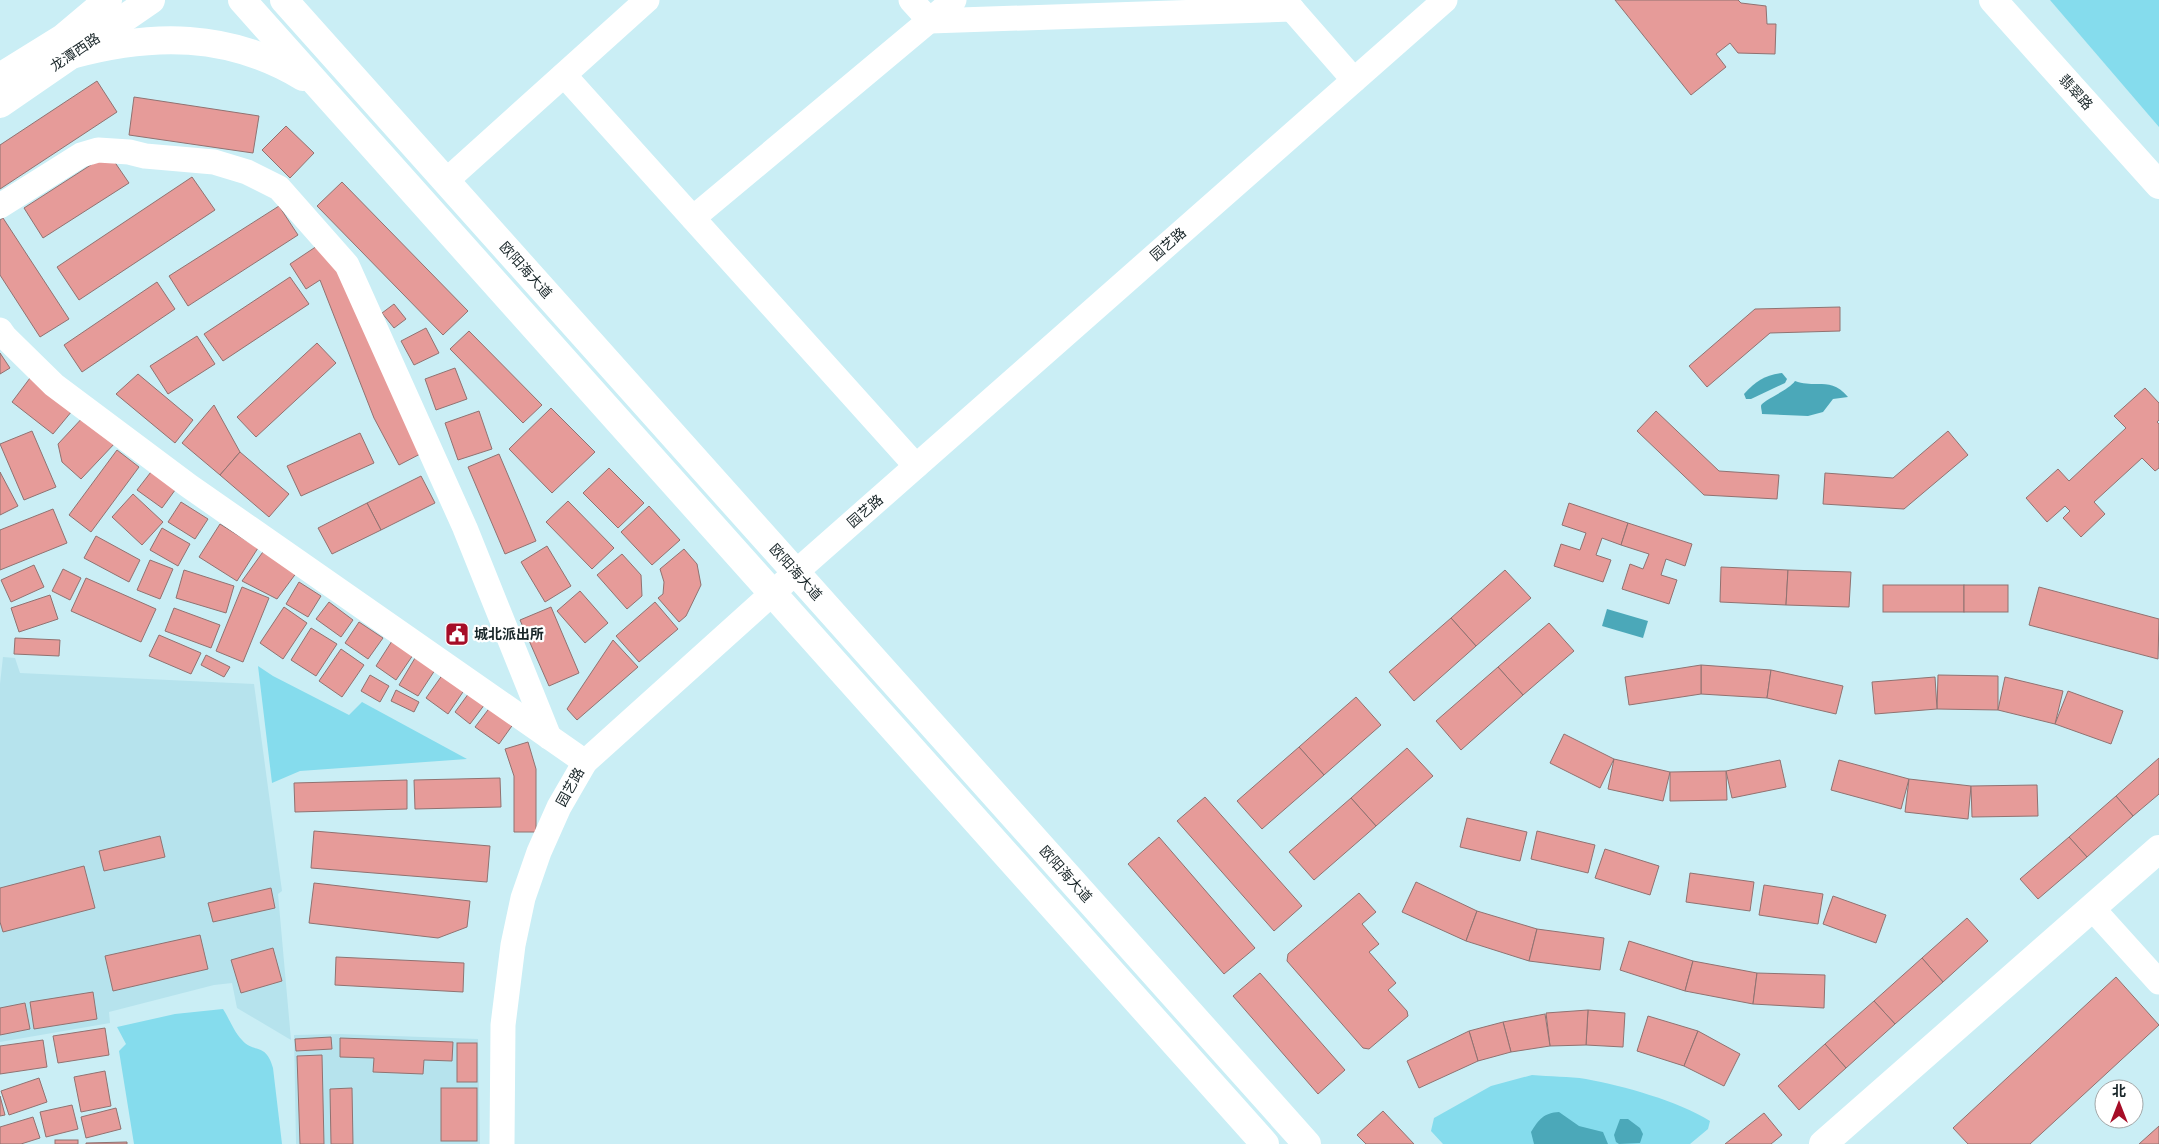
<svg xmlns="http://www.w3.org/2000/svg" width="2159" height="1144" font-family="'Libre Baskerville','Noto Sans SC',serif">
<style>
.built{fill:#b6e3ed}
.green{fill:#85dced}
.water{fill:#4ba8b9}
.building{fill:#e69b99;stroke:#907271}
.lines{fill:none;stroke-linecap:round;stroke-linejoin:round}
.minor{stroke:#fff;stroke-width:25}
.major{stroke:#fff;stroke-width:28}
.labels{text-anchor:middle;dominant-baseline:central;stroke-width:4.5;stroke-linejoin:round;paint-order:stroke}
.street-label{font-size:14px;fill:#182528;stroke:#fff}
.poi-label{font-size:14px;font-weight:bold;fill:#182528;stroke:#fff;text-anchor:start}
</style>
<rect width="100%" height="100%" fill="#caeef5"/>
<!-- built -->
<g class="built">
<polygon points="3,657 15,658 20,673 254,684 282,891 278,894 291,1040 237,1008 232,983 214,985 109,1012 110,1023 0,1042 0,684"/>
<polygon points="340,1034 478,1039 480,1144 296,1144 294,1035"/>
</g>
<!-- green -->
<g class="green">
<polygon points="2050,0 2159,0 2159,127"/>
<polygon points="258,666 273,676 349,715 362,702 467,759 300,771 272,783"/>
<path d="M223 1009C229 1018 234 1032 242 1040 254 1054 266 1042 273 1068L282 1144H134L119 1051 126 1044 117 1027 175 1014Z"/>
<path d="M1532 1075C1550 1077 1569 1076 1586 1079 1624 1086 1678 1101 1710 1121L1708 1129 1690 1144H1443L1431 1131 1434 1118 1491 1086Z"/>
</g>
<!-- water -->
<g class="water">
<path d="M1782 373 1787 379 1785 383 1751 399H1746L1744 394C1756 381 1765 375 1782 373Z"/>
<path d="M1795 381C1817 389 1830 376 1848 397L1833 399 1823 412 1808 416 1762 414C1762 411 1761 409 1761 406 1761 401 1788 391 1795 381Z"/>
<polygon points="1607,609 1648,621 1643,638 1602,626"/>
<path d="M1559 1112 1579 1126 1603 1132 1608 1144H1534L1531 1132C1539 1119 1544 1113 1559 1112Z"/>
<polygon points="1620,1119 1628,1119 1640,1128 1643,1134 1640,1143 1619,1144 1616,1142 1614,1135"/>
</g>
<!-- building -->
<g class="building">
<polygon points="1615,0 1738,0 1741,3 1766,6 1767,24 1776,24 1775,54 1738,53 1730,43 1716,54 1726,67 1691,95"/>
<polygon points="97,81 117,112 0,189 0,145"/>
<polygon points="134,97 259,116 253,153 129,135"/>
<polygon points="286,126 314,153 290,178 262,150"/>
<polygon points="100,159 114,161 129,183 43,238 24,208"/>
<polygon points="192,177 215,210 79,300 57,267"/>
<polygon points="342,182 468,311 443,335 317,206"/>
<polygon points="279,206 298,235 188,306 169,276"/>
<polygon points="3,218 69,319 40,337 0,275 0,220"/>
<polygon points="323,242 343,265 424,452 399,465 374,418 320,280 306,289 290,264"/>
<polygon points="290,277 309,304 223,361 204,334"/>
<polygon points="157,282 175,309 82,372 64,345"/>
<polygon points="394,304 406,319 394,328 382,313"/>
<polygon points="1840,307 1840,331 1770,333 1707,387 1689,366 1755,309"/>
<polygon points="426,328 439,353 414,365 401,341"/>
<polygon points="469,331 542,405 523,423 450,349"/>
<polygon points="197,336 215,364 168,394 150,366"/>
<polygon points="317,343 336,363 256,437 237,417"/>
<polygon points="0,353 10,368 0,374"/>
<polygon points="455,368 467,399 436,410 425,379"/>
<polygon points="138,374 193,420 175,443 116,394"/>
<polygon points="30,378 72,411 53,434 12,402"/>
<polygon points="2145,388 2159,403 2159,420 2157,422 2159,424 2159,468 2155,471 2142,458 2094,502 2105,514 2081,537 2063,518 2070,511 2065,506 2047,522 2026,498 2058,469 2069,481 2126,428 2114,416"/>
<polygon points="214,405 240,452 220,475 182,443"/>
<polygon points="551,408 595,452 552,493 509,449"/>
<polygon points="479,411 492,449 458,460 445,423"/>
<polygon points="1656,411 1719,471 1779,475 1777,499 1704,495 1637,431"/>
<polygon points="86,414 116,442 81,479 62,462 58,444"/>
<polygon points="32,431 56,487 24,500 0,444"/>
<polygon points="1948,431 1968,455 1904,509 1823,504 1825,473 1893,478"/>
<polygon points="360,433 374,463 301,496 287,466"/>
<polygon points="117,450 139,467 91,532 69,515"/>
<polygon points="240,452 289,494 269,517 220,475"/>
<polygon points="499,454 536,541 505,554 468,467"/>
<polygon points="154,468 178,486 162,508 137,490"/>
<polygon points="609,468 644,503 618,528 583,493"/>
<polygon points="0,472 18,506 0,515"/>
<polygon points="421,476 435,503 381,530 367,503"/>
<polygon points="133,494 163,522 142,545 112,517"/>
<polygon points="568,501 614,548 592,569 546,522"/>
<polygon points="181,502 208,519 195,539 168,522"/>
<polygon points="367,503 381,530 332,554 318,528"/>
<polygon points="1569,503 1628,523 1621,545 1602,538 1596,555 1611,560 1603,582 1554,566 1561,544 1580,550 1586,533 1562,525"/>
<polygon points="649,506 680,540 652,565 621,532"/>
<polygon points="53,509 67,543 0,570 0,530"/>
<polygon points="1628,523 1692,544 1685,566 1666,559 1661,575 1677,580 1669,604 1622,589 1630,564 1643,569 1649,554 1621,545"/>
<polygon points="220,524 258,548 237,581 199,557"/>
<polygon points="162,528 190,544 178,566 150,550"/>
<polygon points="96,536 140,560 129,582 84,558"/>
<polygon points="547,546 571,586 545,602 521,562"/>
<polygon points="265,549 297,572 277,599 242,581"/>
<polygon points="684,549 697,564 701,585 686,616 679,622 658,598 663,594 664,582 660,569"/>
<polygon points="622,554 641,575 642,596 627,609 597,575"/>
<polygon points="150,560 173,569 160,599 137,590"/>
<polygon points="34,565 44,587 11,602 1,580"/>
<polygon points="1721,567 1788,570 1786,605 1720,602"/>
<polygon points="63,569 81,578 70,600 52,591"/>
<polygon points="184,570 234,586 226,613 176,598"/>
<polygon points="1505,570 1531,598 1476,646 1451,618"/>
<polygon points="1788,570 1851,572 1849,607 1786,605"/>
<polygon points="86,578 156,609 141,642 71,611"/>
<polygon points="299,582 321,596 308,617 286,604"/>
<rect x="1883" y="585" width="81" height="27"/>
<rect x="1964" y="585" width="44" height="27"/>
<polygon points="242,587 269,598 243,662 216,651"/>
<polygon points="2039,587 2159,619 2158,659 2029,625"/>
<polygon points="580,591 608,623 585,643 557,611"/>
<polygon points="50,595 58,619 19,632 11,608"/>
<polygon points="329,602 353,620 341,637 316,619"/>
<polygon points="655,602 678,629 639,662 616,636"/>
<polygon points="284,607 307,623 283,659 260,643"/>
<polygon points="551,607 579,673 549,686 520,620"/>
<polygon points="174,608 220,625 211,648 165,631"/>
<polygon points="1451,618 1476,646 1414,701 1389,672"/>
<polygon points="359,622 383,638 368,659 345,643"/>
<polygon points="1549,623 1574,651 1523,695 1498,667"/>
<polygon points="311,628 337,644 316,676 291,660"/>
<polygon points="159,635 201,653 191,674 149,656"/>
<polygon points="15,638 60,640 59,656 14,654"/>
<polygon points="613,640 638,667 577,720 567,709"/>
<polygon points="392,641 413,655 396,680 376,666"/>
<polygon points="341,649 364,665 342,697 319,681"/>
<polygon points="206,655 230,667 224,677 201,665"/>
<polygon points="415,658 435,670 418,696 399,685"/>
<polygon points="1701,665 1771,670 1767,698 1701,694"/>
<polygon points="1701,665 1701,694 1629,705 1625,677"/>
<polygon points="1498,667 1523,695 1461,750 1436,721"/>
<polygon points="1771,670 1843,686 1836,714 1767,698"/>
<polygon points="443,674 465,689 448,714 426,698"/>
<polygon points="370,675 389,686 380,702 361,691"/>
<polygon points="1938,675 1998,676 1998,710 1937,709"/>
<polygon points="1935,677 1937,709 1875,714 1872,682"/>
<polygon points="2005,677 2063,691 2055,724 1998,710"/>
<polygon points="396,690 419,702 414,712 391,701"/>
<polygon points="2068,691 2123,711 2111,744 2055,724"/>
<polygon points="469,693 485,704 470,724 455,712"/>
<polygon points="1356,697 1381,725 1324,775 1299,747"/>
<polygon points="491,706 514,723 499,744 475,727"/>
<polygon points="1564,734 1614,759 1600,788 1550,763"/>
<polygon points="528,742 536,769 536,832 514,832 514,776 505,749"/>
<polygon points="1299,747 1324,775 1262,829 1237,801"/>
<polygon points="1407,748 1433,776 1376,826 1351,798"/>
<polygon points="2159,758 2159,794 2133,816 2116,796"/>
<polygon points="1614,759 1670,772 1663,801 1608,789"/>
<polygon points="1780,760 1786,787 1732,798 1726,771"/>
<polygon points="1839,760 1909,779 1901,809 1831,790"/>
<polygon points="1726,771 1727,800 1670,801 1670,772"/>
<polygon points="500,778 501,807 415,809 414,780"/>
<polygon points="1909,779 1971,786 1968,819 1905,812"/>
<polygon points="407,780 407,809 295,812 294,783"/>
<polygon points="2037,785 2038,816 1972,817 1971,786"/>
<polygon points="2116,796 2133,816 2087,857 2069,837"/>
<polygon points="1205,797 1302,906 1274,931 1177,821"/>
<polygon points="1351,798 1376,826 1314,880 1289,852"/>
<polygon points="1467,818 1527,832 1520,861 1460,847"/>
<polygon points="314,831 490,846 487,882 311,868"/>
<polygon points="1537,831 1595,845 1588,873 1531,859"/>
<polygon points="160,836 165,857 104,871 99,851"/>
<polygon points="1159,837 1255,948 1224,974 1128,864"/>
<polygon points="2069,837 2087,857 2038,899 2020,879"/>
<polygon points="1605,849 1659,866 1650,895 1595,878"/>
<polygon points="84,866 95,908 3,932 0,922 0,888"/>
<polygon points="1690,873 1754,882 1750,911 1686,902"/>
<polygon points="1416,882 1477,911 1466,941 1402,912"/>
<polygon points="314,883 470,901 467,927 438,938 309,923"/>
<polygon points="1764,885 1823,894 1818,924 1759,915"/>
<polygon points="271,888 275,908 213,922 208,903"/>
<polygon points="1359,893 1376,912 1362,924 1379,944 1369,952 1396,983 1388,990 1407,1011 1408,1016 1369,1049 1363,1048 1287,961 1288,954"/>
<polygon points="1833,896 1886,915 1876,943 1823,924"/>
<polygon points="1477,911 1537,929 1529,961 1466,941"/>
<polygon points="1967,918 1988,941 1943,982 1922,958"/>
<polygon points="1537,929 1604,938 1600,970 1529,961"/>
<polygon points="200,935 208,969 113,991 105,956"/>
<polygon points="1629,941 1693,961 1685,991 1620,970"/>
<polygon points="273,948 282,981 241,993 231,960"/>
<polygon points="336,957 464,963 463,992 335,985"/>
<polygon points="1922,958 1943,982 1895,1024 1874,1001"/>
<polygon points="1693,961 1757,973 1753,1004 1685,991"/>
<polygon points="1260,973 1345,1070 1318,1094 1233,996"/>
<polygon points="1757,973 1825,975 1824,1008 1753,1004"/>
<polygon points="2116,977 2159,1025 2030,1144 1968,1144 1953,1128"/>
<polygon points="93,992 97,1019 34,1029 30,1002"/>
<polygon points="1874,1001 1895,1024 1846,1068 1825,1044"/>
<polygon points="25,1003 30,1029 0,1035 0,1008"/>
<polygon points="1588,1010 1625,1013 1623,1047 1586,1045"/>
<polygon points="1588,1010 1586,1045 1550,1046 1546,1013"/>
<polygon points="1545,1014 1550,1046 1511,1052 1503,1022"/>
<polygon points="1648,1016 1698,1031 1684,1066 1637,1051"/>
<polygon points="1503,1022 1511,1052 1478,1061 1469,1031"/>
<polygon points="105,1028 109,1055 58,1063 53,1036"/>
<polygon points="1469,1031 1478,1061 1419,1088 1407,1061"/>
<polygon points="1698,1031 1740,1054 1724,1086 1684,1066"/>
<polygon points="331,1037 332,1049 296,1051 295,1039"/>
<polygon points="340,1038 453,1042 452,1061 424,1060 423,1074 373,1072 374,1058 340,1057"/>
<polygon points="43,1040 47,1067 0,1074 0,1046"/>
<rect x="457" y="1043" width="20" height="39"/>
<polygon points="1825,1044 1846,1068 1799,1110 1778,1086"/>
<polygon points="322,1055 324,1144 300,1144 297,1056"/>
<polygon points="105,1071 111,1106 81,1112 74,1077"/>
<polygon points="39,1078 47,1102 9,1115 1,1091"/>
<polygon points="352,1088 353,1144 331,1144 330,1089"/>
<rect x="441" y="1088" width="36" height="53"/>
<polygon points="0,1096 5,1115 0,1116"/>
<polygon points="72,1105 78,1129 46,1137 40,1112"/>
<polygon points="116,1108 121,1129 86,1138 81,1117"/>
<polygon points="1383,1111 1414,1144 1366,1144 1357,1135"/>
<polygon points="1764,1113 1782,1135 1771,1144 1725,1144"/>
<polygon points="33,1117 40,1138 21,1144 0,1144 0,1127"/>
<polygon points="2159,1126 2159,1144 2139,1144"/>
<rect x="55" y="1140" width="23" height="4"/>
<polygon points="127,1142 127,1144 86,1144 86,1143"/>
</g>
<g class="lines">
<!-- minor -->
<g class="minor">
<polyline points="911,0 930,21 1292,9"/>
<polyline points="1284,0 1354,80"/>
<polyline points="564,75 916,466"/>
<polyline points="446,181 647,0"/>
<polyline points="0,206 81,155 98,150 129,152 145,156 214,162 247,172 279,188 347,265 465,528 549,737"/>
<polyline points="693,218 954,0"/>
<polyline points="0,330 5,337 54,385 189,486 585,762"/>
<polyline points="2092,908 2159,982"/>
<polyline points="502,1144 503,1025 513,945 523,898 539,852 559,807 585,762 796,572 1445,0"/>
</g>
<!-- major -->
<g class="major">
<polyline points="242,0 1265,1144"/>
<polyline points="284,0 1307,1144"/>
<polyline points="1993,0 2159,185"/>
<path d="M71 55C152 33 228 32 303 77"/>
<polyline points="0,77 63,38 108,0"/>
<polyline points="0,104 151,0"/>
<polyline points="1823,1144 2159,849"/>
</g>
</g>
<!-- icons -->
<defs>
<g id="civic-square" transform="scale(1.25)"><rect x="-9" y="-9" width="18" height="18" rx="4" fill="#a60d27" stroke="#fff"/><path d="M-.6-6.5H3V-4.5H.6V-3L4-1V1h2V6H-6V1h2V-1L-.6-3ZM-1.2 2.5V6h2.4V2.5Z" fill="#fff"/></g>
</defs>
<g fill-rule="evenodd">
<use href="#civic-square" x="457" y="634"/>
</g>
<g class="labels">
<!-- street labels -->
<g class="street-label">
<text transform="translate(75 52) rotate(-34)">龙潭西路</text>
<text transform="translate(2076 92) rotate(48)">翡翠路</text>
<text transform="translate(1168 244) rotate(-41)">园艺路</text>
<text transform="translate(526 270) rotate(48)">欧阳海大道</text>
<text transform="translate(865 511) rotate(-41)">园艺路</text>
<text transform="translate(796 572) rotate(48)">欧阳海大道</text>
<text transform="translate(570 787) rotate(-61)">园艺路</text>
<text transform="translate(1066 874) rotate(48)">欧阳海大道</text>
</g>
<!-- poi labels -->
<g class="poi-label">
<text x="474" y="634">城北派出所</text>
</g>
</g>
<!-- north arrow -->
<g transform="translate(2119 1104)"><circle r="24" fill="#ffffff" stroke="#a3a8a9"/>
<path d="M0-4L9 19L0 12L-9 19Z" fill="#a60d27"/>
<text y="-8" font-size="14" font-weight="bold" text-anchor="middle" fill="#182528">北</text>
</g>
</svg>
